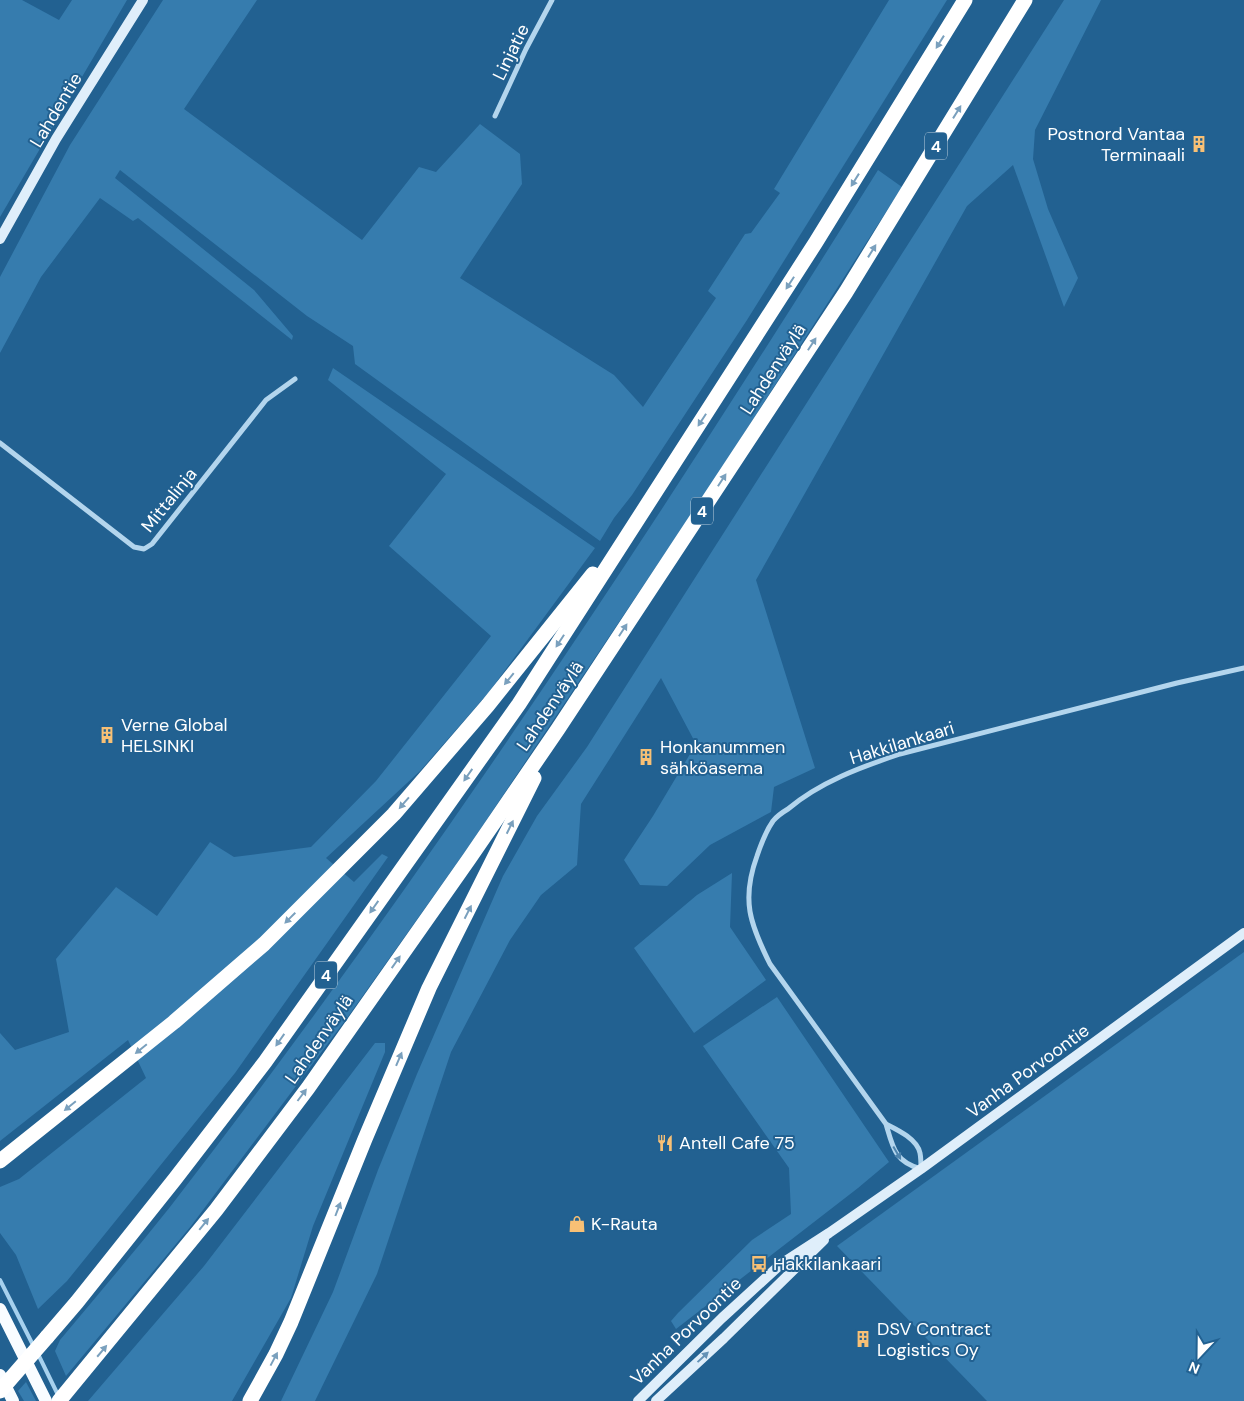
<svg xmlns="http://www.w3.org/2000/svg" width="1244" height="1401" font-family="'DM Sans',sans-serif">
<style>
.green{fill:#367cae}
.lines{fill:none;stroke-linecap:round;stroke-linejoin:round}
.stream{stroke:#a7d1ee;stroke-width:4}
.minor{stroke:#b3d5ed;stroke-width:5}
.secondary{stroke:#dfeefa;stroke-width:10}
.primary{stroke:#f9fcff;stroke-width:12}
.motorway{stroke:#fff;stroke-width:15}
.motorway-bridge{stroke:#fff;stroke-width:15}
.oneway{fill:#7aa0bd}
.oneway2{fill:#4e84ad}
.oneway3{fill:#6492b6}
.labels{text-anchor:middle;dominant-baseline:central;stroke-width:4;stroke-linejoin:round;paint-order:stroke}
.shield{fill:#226191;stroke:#bdd0de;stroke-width:1}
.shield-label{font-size:16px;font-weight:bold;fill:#fff}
.street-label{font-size:18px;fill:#fff;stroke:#226191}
.poi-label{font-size:18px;fill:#fff;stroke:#226191;text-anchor:start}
</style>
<rect width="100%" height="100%" fill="#226191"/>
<!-- green -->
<g class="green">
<polygon points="0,0 22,0 59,20 72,0 127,0 0,217"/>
<polygon points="163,0 257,0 184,109 362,240 419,167 436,172 480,124 520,154 522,184 460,278 614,375 643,407 716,298 708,291 745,234 751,233 780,193 774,189 889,0 947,0 747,320 632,495 614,518 600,541 355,364 353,346 307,316 120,170 115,178 254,290 293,336 292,340 138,218 133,221 100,198 41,277 0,353 0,277 70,145"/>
<polygon points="1064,0 1101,0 1035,130 1033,159 1048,209 1078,278 1064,307 1013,165 967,206 756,580 815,768 774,787 771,812 710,845 667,886 640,885 624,860 653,816 696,744 661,678 581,804 577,865 541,895 510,940 451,1052 377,1274 315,1401 281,1401 333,1292 378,1170 417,1074 503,876 537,816 587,747"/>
<path d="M878 170 902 187 716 477 469 846 347 1018 191 1226 66 1376 55 1351 60 1340C97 1296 134 1252 170 1207 426 876 656 525 878 170Z"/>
<polygon points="333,368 595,548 489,692 420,771 326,858 354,882 382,854 388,857 235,1073 67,1281 38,1309 16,1255 0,1233 0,1187 19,1179 146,1078 128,1040 0,1141 0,1033 15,1050 69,1032 56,959 116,887 157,916 210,842 234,857 311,847 376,781 491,636 389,546 446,474 328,380"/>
<polygon points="732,873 730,927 766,980 694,1033 634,948 697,895"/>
<polygon points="1244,952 1244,1401 987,1401 837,1246"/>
<polygon points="777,997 889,1162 858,1188 676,1329 671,1321 678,1313 752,1240 791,1214 789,1168 703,1046"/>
<polygon points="375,1043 385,1043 385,1052 313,1226 291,1298 232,1401 88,1401 204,1266"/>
<polygon points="26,1382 36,1401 24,1401 18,1391"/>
</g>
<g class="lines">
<!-- stream -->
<g class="stream">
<polyline points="0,1280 33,1345"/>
<polyline points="38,1354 59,1397"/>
</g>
<!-- minor -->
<g class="minor">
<polyline points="495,116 526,49 552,0"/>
<polyline points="0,443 134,547 144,549 152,544 266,400 295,379"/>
<path d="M886 1124C898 1130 917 1139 920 1153 921 1158 921 1164 921 1169 895 1162 893 1148 886 1124L770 964C750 924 741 900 757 856 761 844 766 831 773 821 777 816 783 812 788 809 820 782 861 767 900 754L1177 683 1244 668"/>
</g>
<!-- secondary -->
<g class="secondary">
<polyline points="0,239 56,139 143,0"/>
<polyline points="638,1401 722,1318 781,1264 829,1233 921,1169 1244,933"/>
<polyline points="656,1401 724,1338 824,1240"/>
</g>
<!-- primary -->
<g class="primary">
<polyline points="0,1309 46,1401"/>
<polyline points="0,1375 13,1401"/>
</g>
<!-- motorway -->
<g class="motorway">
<polyline points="0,1161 174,1022 264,944 394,814 488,705 593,574"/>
<polyline points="47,1337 77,1302 175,1179 265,1062 519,704 816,242 965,0"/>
<polyline points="59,1401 216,1210 308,1088 469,859 558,729 846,292 1025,0"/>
<polyline points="250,1401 276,1354 291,1322 365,1139 429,988 534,778"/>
</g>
<!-- motorway-bridge -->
<polyline class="motorway-bridge" points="0,1391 47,1337"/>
</g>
<!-- one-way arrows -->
<defs><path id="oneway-solid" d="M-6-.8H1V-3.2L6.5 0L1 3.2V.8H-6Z" transform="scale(1.25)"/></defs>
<g class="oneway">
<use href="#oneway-solid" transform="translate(940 42) rotate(122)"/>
<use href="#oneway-solid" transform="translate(957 112) rotate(-58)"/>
<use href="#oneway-solid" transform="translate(855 180) rotate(122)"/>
<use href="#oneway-solid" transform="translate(872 251) rotate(-58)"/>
<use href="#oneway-solid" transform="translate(790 283) rotate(123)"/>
<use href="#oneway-solid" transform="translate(812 344) rotate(-57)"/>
<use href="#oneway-solid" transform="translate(702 420) rotate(123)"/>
<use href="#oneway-solid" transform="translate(722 480) rotate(-57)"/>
<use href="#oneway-solid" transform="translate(623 630) rotate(-57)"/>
<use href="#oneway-solid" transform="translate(560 641) rotate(123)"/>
<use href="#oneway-solid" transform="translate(509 679) rotate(129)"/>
<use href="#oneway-solid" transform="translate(468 775) rotate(125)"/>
<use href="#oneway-solid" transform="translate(404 803) rotate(131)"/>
<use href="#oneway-solid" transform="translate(510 827) rotate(-64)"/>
<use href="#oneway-solid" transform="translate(374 907) rotate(125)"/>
<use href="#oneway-solid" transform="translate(468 912) rotate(-63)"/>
<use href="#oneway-solid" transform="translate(290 918) rotate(135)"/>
<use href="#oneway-solid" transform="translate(396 962) rotate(-55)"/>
<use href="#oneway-solid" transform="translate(280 1040) rotate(125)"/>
<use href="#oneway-solid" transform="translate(141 1049) rotate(141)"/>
<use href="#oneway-solid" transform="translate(399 1059) rotate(-67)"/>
<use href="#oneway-solid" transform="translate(302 1095) rotate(-53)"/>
<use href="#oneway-solid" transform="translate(70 1106) rotate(141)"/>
<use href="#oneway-solid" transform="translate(338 1209) rotate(-69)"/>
<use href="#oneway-solid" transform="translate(204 1224) rotate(-51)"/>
<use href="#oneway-solid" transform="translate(102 1351) rotate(-50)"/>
<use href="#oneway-solid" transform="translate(274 1359) rotate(-62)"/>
</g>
<use class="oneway2" href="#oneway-solid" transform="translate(897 1153) rotate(60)"/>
<use class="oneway3" href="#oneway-solid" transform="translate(703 1357) rotate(-43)"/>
<!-- icons -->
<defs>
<g id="building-bare" transform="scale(1.35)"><path d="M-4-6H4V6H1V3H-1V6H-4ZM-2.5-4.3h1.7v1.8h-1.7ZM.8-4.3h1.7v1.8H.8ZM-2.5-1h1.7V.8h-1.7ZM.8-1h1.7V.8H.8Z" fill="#f8c075" stroke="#226191" stroke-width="2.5" paint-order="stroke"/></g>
<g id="restaurant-bare" transform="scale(1.35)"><path d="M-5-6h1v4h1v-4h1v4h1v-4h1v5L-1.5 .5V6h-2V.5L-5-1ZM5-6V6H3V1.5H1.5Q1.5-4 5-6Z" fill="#f8c075" stroke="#226191" stroke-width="2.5" paint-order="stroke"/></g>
<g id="shop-bare" transform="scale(1.35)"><path d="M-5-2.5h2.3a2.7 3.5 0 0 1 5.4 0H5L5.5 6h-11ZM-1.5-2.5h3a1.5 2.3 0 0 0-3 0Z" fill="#f8c075" stroke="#226191" stroke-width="2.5" paint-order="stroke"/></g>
<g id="bus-bare" transform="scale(1.35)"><path d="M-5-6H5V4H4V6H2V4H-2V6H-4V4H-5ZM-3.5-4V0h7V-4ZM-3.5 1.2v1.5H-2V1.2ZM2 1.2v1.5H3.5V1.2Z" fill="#f8c075" stroke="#226191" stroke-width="2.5" paint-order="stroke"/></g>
</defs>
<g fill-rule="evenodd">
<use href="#building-bare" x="1199" y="144"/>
<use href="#building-bare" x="107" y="735"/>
<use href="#building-bare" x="646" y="757"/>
<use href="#restaurant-bare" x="665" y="1143"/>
<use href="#shop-bare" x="577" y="1224"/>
<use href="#bus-bare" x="759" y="1264"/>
<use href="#building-bare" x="863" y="1339"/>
</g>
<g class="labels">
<!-- shield labels -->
<g class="shield">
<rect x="925" y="132.5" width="22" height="27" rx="4"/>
<rect x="691" y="497.5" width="22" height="27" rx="4"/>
<rect x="315" y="961.5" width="22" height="27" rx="4"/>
</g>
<g class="shield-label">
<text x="936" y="146">4</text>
<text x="702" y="511">4</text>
<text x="326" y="975">4</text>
</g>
<!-- street labels -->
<g class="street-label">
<text transform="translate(511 52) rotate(-64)">Linjatie</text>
<text transform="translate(56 110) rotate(-59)">Lahdentie</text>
<text transform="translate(773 369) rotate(-57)">Lahdenväylä</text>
<text transform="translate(169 500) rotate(-51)">Mittalinja</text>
<text transform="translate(550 706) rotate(-56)">Lahdenväylä</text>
<text transform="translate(902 743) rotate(-17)">Hakkilankaari</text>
<text transform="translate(319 1039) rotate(-55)">Lahdenväylä</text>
<text transform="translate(1028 1071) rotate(-36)">Vanha Porvoontie</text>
<text transform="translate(686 1331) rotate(-44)">Vanha Porvoontie</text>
</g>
<!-- poi labels -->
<g class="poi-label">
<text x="1185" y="134" text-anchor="end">Postnord Vantaa<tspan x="1185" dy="21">Terminaali</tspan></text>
<text x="121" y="725">Verne Global<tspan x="121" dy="21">HELSINKI</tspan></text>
<text x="660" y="747">Honkanummen<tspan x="660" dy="21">sähköasema</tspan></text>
<text x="679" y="1143">Antell Cafe 75</text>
<text x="591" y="1224">K-Rauta</text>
<text x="773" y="1264">Hakkilankaari</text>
<text x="877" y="1329">DSV Contract<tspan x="877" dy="21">Logistics Oy</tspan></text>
</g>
</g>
<!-- north arrow -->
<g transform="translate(1199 1356) rotate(202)" stroke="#226191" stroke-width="4" paint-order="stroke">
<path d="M0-4L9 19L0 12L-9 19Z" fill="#ffffff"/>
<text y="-8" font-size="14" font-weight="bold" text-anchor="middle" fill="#ffffff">N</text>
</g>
</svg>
